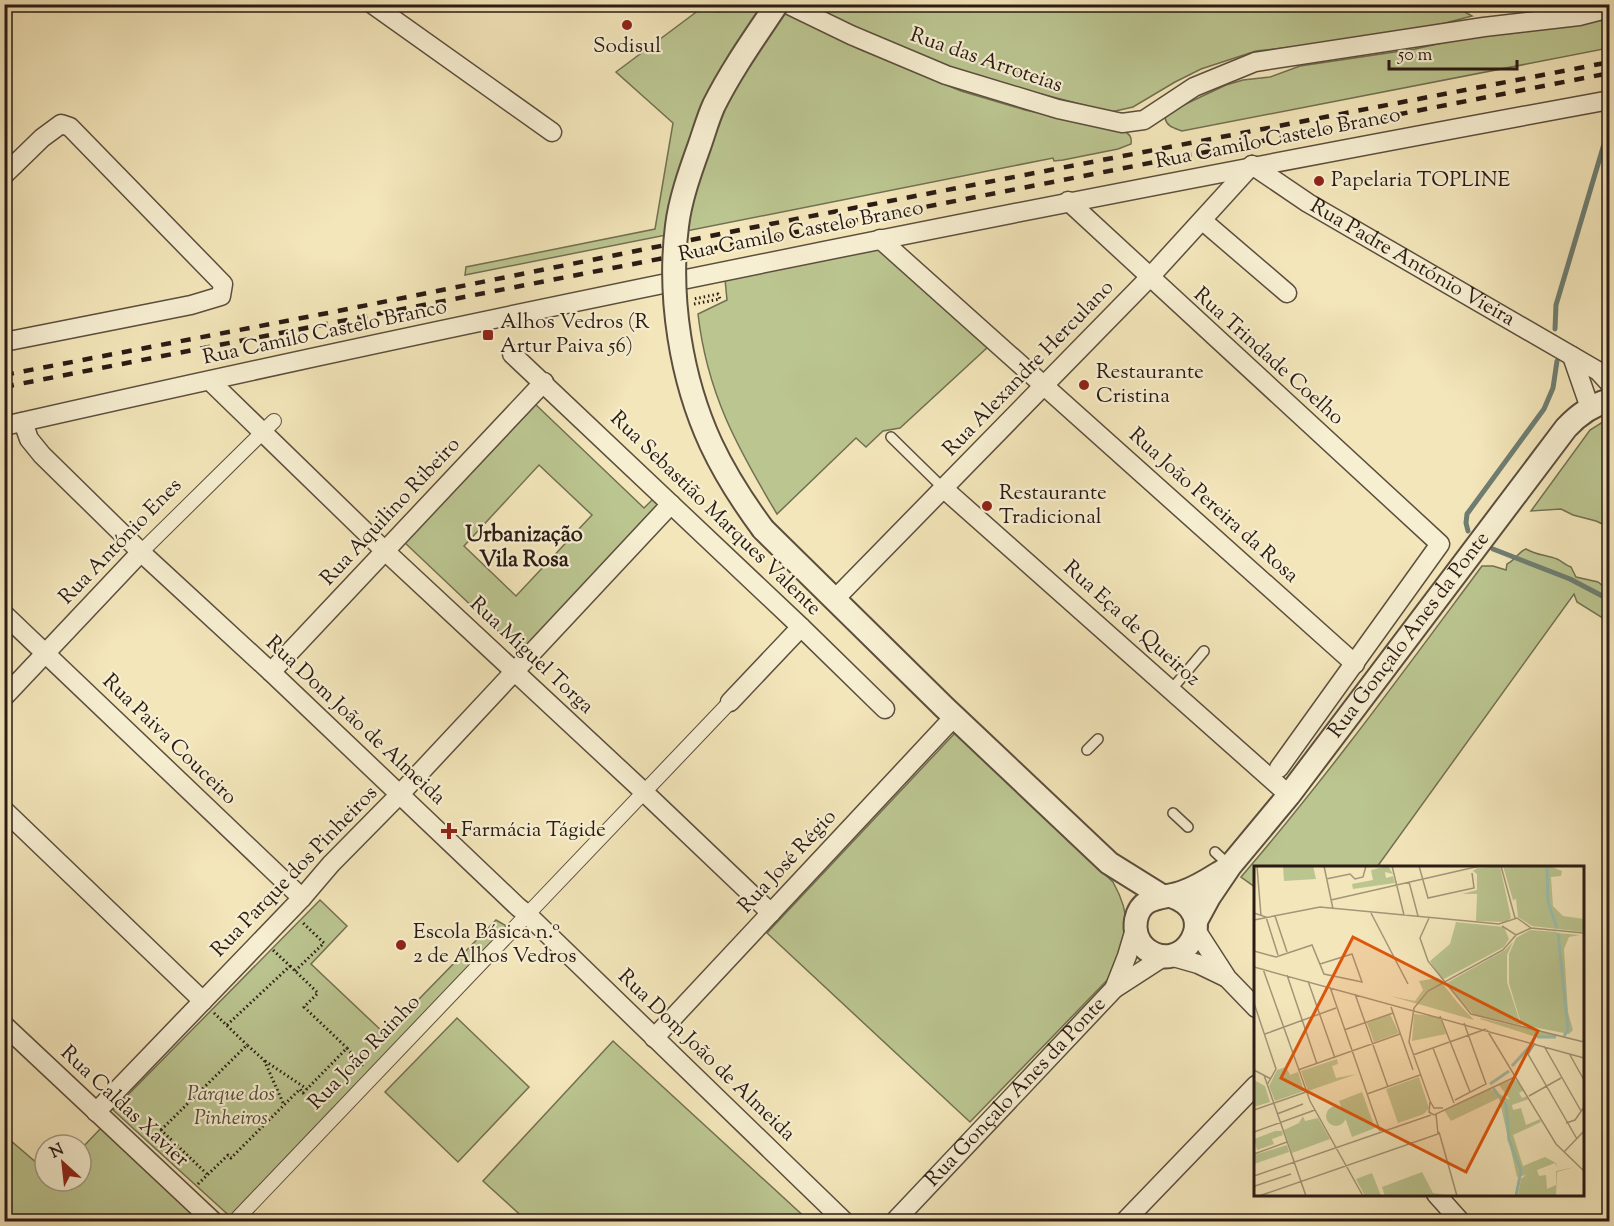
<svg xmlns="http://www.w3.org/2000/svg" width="1614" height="1226" font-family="'Sorts Mill Goudy',serif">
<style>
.green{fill:#bbc590;stroke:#727052;stroke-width:1.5;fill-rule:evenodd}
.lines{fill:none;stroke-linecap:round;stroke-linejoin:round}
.stream{stroke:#6e7e71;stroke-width:5}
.service-casing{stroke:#5c4e3e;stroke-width:12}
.pedestrian-casing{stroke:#5c4e3e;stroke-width:16}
.minor-casing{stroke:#5c4e3e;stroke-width:21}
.tertiary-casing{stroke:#5c4e3e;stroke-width:26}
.path{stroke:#2a1b15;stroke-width:3;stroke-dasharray:1.5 3;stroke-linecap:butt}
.service{stroke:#f7efd2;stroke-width:9}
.pedestrian{stroke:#f7efd2;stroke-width:14}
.minor{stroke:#f7efd2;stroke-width:18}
.tertiary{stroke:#f7efd2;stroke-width:22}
.rail{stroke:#2a1b15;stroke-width:4.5;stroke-dasharray:10 10;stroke-linecap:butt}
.tertiary-bridge-casing{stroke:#5c4e3e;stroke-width:26;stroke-linecap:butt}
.tertiary-bridge{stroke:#f7efd2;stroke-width:22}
.poi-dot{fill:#8f2418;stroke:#f7efd2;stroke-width:2}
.labels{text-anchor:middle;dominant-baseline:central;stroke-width:4.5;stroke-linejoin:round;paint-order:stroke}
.poi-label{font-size:21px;fill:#2a1b15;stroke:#f7efd2;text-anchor:start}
.street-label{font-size:21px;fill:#2a1b15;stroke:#f7efd2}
.park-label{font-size:21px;font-style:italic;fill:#564e3a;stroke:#f7efd2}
.neighbourhood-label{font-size:22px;font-weight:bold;fill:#2a1b15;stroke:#f7efd2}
.inset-river{fill:none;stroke:#9bc0ae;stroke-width:3}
.inset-road{fill:none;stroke:#a39578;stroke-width:1.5}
.view{fill:#de560c;fill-opacity:0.15;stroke:#de560c;stroke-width:3}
.inset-edge{fill:none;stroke:#2a1b15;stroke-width:3}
</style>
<rect width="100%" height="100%" fill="#f3e6ba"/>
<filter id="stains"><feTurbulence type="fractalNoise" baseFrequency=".00333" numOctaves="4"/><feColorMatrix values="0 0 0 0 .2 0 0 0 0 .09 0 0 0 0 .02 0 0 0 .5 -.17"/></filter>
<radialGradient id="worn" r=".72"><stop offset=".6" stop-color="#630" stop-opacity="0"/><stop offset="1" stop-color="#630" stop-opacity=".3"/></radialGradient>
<!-- green -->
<g class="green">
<polygon points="1451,4 1472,16 1411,32 1380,37 1256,51 1201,69 1175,82 1133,107 1111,112 967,75 896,48 807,5"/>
<path d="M724 5H769L859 49 961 91 1025 110 1123 131C1130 134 1132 137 1131 144L1118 149 1063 160 1054 161 1053 158 465 275 466 267 655 229 673 123 616 72 699 10 720 12Z"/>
<path d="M1609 13V48L1182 131C1174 128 1167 127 1165 118L1175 109 1226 85 1243 80 1270 77 1300 66 1415 49 1469 37Z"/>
<path d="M882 247 989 346 900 428 883 431 866 447 856 438 777 514C737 447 707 393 698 314L727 300 725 279Z"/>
<path d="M534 403 644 508 653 499 658 505 525 648 521 650 516 648 403 541ZM539 465 592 515 516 596 464 546Z"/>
<polygon points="1609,418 1609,527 1596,521 1573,515 1561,509 1531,511 1590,430"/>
<path d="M1526 549C1536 555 1546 555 1557 559 1562 561 1565 565 1571 567L1576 577 1598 582 1603 586 1609 585V622L1577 602 1574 594 1377 867 1256 868 1255 887 1241 877C1327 777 1404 671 1482 566H1493L1506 570 1507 564C1516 560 1518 552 1526 549Z"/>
<path d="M955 733 1113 882C1133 918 1128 936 1114 973L970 1122 767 933Z"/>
<polygon points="320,900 347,926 311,964 385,1034 496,920 513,930 235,1221 113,1110"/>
<polygon points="457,1018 529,1087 458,1162 385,1092"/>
<polygon points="613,1041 809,1221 527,1221 483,1181"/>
<polygon points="101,1128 200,1221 5,1221 4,1135 45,1170 45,1181 81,1181 81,1149"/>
</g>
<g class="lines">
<!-- stream -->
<g class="stream">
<polyline points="1555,329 1556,305 1610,124"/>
<polyline points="1468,531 1466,523 1467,514 1544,409 1553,388 1557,361"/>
<polyline points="1493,549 1570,579 1610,600"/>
</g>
<!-- service casing -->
<g class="service-casing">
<g id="service">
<polyline points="891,437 943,488"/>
<polyline points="1171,690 1204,651"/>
<polyline points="1087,750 1098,739"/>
<polyline points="1173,813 1188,827"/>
<polyline points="1215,852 1230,866"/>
</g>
</g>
<!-- pedestrian casing -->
<g class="pedestrian-casing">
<g id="pedestrian">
<polyline points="141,552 274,421"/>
<polyline points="234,1222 730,702"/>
</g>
</g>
<!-- minor casing -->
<g class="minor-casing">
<g id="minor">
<polyline points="372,4 552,132"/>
<polyline points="787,4 851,35 946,75 1058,109 1122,123 1144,120 1194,87 1255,62 1484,27 1579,16 1610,8"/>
<path id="s1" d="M1252 165 1308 203 1598 371 1610 384"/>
<polyline points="4,175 42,138 61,124 70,127 223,284 221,296 191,305 4,342"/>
<polyline points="1068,201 1440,544 1279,768"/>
<polyline points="1203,221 1287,293"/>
<polyline points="880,239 1355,664"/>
<polyline points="512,354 801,627 885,709"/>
<polyline points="1572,356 1590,408"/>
<polyline points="210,381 385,551 644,792 771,913"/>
<polyline points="23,422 29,439 42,455 145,556 271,672 518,907 528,915 845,1222"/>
<path d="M4 426C537 305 1072 199 1610 100"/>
<polyline points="943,488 1289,795"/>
<polyline points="834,600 1149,278 1252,165"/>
<polyline points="4,614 302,898"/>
<polyline points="271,672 544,382"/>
<polyline points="4,697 141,552"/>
<polyline points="730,702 801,627"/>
<polyline points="4,810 203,1001"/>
<polyline points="1196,930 1227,978 1256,1008"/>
<polyline points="1170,956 1198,964 1225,977"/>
<polyline points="1114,989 1127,956 1135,929"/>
<polyline points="4,1025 214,1222"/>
<polyline points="654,1038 954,717"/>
<polyline points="96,1112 302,898 331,864 400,794 671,504"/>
<polyline points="1436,1194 1461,1222"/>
<path id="s2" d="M894 1222 1114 989 1165 956"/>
<polyline points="1124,1222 1256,1085"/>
</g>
</g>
<!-- tertiary casing -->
<g class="tertiary-casing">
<g id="tertiary">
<polyline points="763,529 944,707 1109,863 1162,896"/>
<path d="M1171 896C1223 913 1183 978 1146 949 1138 942 1134 931 1136 920 1141 894 1165 899 1183 892 1198 887 1211 878 1224 870"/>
<path id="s3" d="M1196 921 1209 897 1230 866 1289 795 1566 428C1578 415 1592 405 1610 400"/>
</g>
</g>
<!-- path -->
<g class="path">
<polyline points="1457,4 1472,12"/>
<polyline points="694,304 720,299 718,294 694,299"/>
<polyline points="290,966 318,993 304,1007 347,1048"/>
<polyline points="295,971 324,943 302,922"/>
<polyline points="214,1013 247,1045"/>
<polyline points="227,1025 290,966 273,950"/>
<polyline points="265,1061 307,1089"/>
<polyline points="161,1130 247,1045 264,1060 284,1105"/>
<polyline points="151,1140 161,1130 207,1174"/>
<polyline points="198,1184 228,1155 231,1158 300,1089 303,1093 347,1048 363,1066"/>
</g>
<!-- service -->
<use href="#service" class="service"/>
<!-- pedestrian -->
<use href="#pedestrian" class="pedestrian"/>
<!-- minor -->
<use href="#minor" class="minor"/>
<!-- tertiary -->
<use href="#tertiary" class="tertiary"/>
<!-- rail -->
<g class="rail">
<polyline points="4,375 333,312 755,227 1610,62"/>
<polyline points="4,387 1610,73"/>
</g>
<!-- tertiary-bridge casing -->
<g class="tertiary-bridge-casing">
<path id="tertiary-bridge" d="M763 529C743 502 725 474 711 444 681 379 668 297 677 226 680 200 690 172 699 147 704 133 708 118 714 105 732 69 755 37 777 4"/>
</g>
<!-- tertiary-bridge -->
<use href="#tertiary-bridge" class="tertiary-bridge"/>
</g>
<!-- markers -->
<g class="poi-dot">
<circle cx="627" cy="25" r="6"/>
<circle cx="1319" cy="181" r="6"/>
<rect x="482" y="329" width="12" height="12" rx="3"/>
<circle cx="1084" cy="385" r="6"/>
<circle cx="987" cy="506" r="6"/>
<path d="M446 822h6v6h6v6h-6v6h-6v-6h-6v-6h6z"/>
<circle cx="401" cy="945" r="6"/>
</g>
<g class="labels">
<!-- poi labels -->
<g class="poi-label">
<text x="627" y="47" text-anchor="middle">Sodisul</text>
<text x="1331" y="181">Papelaria TOPLINE</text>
<text x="500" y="323">Alhos Vedros (R<tspan x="500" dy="24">Artur Paiva 56)</tspan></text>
<text x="1096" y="373">Restaurante<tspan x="1096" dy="24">Cristina</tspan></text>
<text x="999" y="494">Restaurante<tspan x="999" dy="24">Tradicional</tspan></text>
<text x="461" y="831">Farmácia Tágide</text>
<text x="413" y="933">Escola Básica n.º<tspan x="413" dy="24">2 de Alhos Vedros</tspan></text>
</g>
<!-- street labels -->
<g class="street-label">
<text transform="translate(986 61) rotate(19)">Rua das Arroteias</text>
<text transform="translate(1278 139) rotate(-11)">Rua Camilo Castelo Branco</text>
<text transform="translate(801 232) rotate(-11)">Rua Camilo Castelo Branco</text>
<text stroke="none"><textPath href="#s1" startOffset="188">Rua Padre António Vieira</textPath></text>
<text transform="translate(325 333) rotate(-12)">Rua Camilo Castelo Branco</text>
<text transform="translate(1268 357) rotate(42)">Rua Trindade Coelho</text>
<text transform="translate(1029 369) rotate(-46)">Rua Alexandre Herculano</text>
<text transform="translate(1213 506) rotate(42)">Rua João Pereira da Rosa</text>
<text transform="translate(391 512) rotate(-47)">Rua Aquilino Ribeiro</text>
<text transform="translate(715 514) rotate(44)">Rua Sebastião Marques Valente</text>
<text transform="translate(121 542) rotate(-46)">Rua António Enes</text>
<text transform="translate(1131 624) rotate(42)">Rua Eça de Queiroz</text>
<text stroke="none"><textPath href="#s3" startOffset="357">Rua Gonçalo Anes da Ponte</textPath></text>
<text transform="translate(531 656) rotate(43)">Rua Miguel Torga</text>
<text transform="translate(355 721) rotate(43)">Rua Dom João de Almeida</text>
<text transform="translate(169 740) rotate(44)">Rua Paiva Couceiro</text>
<text transform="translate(788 862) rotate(-47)">Rua José Régio</text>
<text transform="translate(295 872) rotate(-46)">Rua Parque dos Pinheiros</text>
<text transform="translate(365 1053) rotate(-46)">Rua João Rainho</text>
<text transform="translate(706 1056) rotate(44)">Rua Dom João de Almeida</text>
<text stroke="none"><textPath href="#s2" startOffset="178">Rua Gonçalo Anes da Ponte</textPath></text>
<text transform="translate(124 1107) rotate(43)">Rua Caldas Xavier</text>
</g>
<!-- park labels -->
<g class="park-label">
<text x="231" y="1095">Parque dos<tspan x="231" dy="24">Pinheiros</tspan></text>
</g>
<!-- neighbourhood labels -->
<g class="neighbourhood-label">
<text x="524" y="536">Urbanização<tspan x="524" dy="25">Vila Rosa</tspan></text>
</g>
</g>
<!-- overview -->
<g transform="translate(1254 866)">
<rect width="330" height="330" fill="#f3e6ba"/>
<path d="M29 0H59L62 13 30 15ZM134 0 139 8 131 6 132 12 139 10 141 17 99 23 98 18 119 14 117 4ZM246 0 257 52 252 56 222 55 223 28H208L223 24V8L219 5 223 2ZM249 0H296L308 5 307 10 297 11 299 40 309 50 330 53V66L278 60 264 51 262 33 259 34ZM202 56 250 61 255 73 250 81 188 114 176 95 196 78ZM276 64 303 66 314 166 304 67 326 69 315 71 310 83 314 146 319 164 315 168 269 159 266 154 255 117V88L262 72ZM259 76 253 89V116L267 159 220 149 191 118 251 84ZM184 112 204 137 220 154 136 130 161 135 169 124 165 115ZM136 148 145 167 120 176 113 157ZM160 148 186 151 192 168 158 175ZM226 153 227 152 304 170 282 171ZM83 193 84 198 78 200 82 212 103 208 54 225 47 205ZM32 201 36 209 44 206 50 225 21 235 15 220 23 204ZM165 211 175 242 170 248 144 257 132 223ZM261 213 270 224 265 227 268 232 273 230 275 233 258 239 259 244 267 242 272 259 286 253 287 256 259 269 269 300 291 291 302 297 304 302 301 297 283 304 285 310 292 309 293 323 302 319V305L321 301 303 306 302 330H264L267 313 272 309 263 311 245 232 197 255 190 244 236 223 256 234 245 219ZM0 214 11 220 16 236 0 241ZM108 226 121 262 98 271 85 235ZM72 250a10 10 0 1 1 20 0a10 10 0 1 1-20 0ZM49 250 51 255 64 252 76 273 38 287 30 264 45 257ZM21 265H28L29 269 18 273 20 278 3 284 0 273ZM33 279 35 286 0 298V289ZM168 306 179 327 200 330H131L128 321ZM118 307 122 317 127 330H111L102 313Z" fill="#bbc590"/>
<path class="inset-river" d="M293 0 294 36 303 62M304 67 314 164 310 170M283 171H302M258 200 278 178M236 218 255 205M239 222 252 239 255 274 267 305 262 330"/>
<path class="inset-road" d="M3 0 7 50M70 0 79 43M138 0 150 49M165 0 174 32 220 22 218 7M247 0 261 52M72 13 96 8 101 13 109 11 112 0M155 16 164 50M77 34 226 0M0 47 12 51 24 89M117 47 154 118M21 50 33 86M175 52 166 72 174 95 217 148 330 176M0 54 66 41 245 58 263 52 277 62M248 60 262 69 277 62 330 67M0 85 22 91 58 79 70 108 108 116 98 88 66 98M0 101 330 192M9 103 56 235 109 330M33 109 63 198M54 115 81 192M76 121 126 265M101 128 134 221M0 137 22 203 13 219M137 141 159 204M186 150 216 226M90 164 139 147M233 164 302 278 330 305M11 168 82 142M281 177 274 188 323 273M290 180 327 245M179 182 200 237M159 189 232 163M316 189 330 214M0 204 17 213M44 204 146 168M10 209 52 330M113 228 166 209M275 230 307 212M201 234 232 218 210 157M176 236 175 246 180 249 261 211M189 242H180L176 235 155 176 160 142 174 125 249 84 262 69M0 244 52 226M23 248 49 238M312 257 321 254 330 241M0 266 61 244M185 266 203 330M310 286 330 265M0 288 33 276M0 310 177 249M1 320 37 308M5 330 184 268 182 248"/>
<path class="view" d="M99 71 284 165 212 306 27 212Z"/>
<rect width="330" height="330" class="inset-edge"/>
</g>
<!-- margin -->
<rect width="1614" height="1226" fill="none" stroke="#f3e6ba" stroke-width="24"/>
<rect x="6" y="6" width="1602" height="1214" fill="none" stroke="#2a1b15" stroke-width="3"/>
<rect x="12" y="12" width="1590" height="1202" fill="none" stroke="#2a1b15" stroke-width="1.5"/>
<!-- north arrow -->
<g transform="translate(63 1163) rotate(333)"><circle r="28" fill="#f7efd2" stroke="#a59a86" stroke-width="1.5"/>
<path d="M0-4.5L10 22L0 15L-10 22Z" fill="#8f2418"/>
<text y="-9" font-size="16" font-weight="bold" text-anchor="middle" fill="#2a1b15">N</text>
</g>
<!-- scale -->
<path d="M1389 60v9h128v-9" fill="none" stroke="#2a1b15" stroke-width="3"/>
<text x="1398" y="60" font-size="18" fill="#2a1b15" stroke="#f7efd2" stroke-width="4.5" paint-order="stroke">50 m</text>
<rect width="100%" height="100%" filter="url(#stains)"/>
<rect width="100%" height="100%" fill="url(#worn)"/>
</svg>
